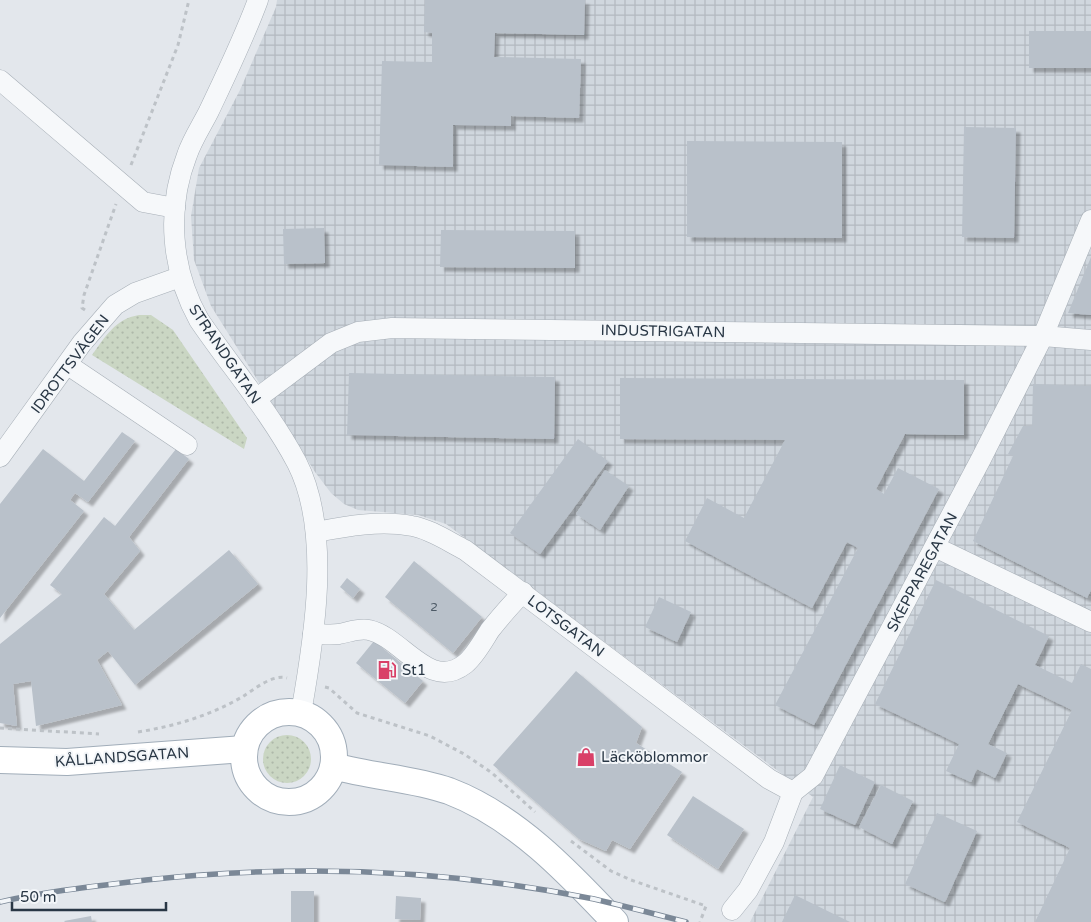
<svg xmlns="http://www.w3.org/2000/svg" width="1091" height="922" font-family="'Varela Round',sans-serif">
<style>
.industrial{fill:url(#industrial-grid)}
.green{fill:url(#green-dots)}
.building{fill:#b9c1ca;filter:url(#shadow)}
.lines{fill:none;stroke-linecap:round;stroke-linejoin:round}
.minor-casing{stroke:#a7afb7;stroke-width:21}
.major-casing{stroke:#a1adb9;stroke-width:28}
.path{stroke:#bdc2c7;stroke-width:3;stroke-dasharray:4 4;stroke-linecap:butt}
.minor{stroke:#f6f8fa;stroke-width:20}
.major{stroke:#fff;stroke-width:26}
.rail-casing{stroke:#7b8897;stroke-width:5.5}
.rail{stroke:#f3f6f9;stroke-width:4;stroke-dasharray:11;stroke-linecap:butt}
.labels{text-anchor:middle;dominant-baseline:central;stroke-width:4;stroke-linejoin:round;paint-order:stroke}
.number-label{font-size:12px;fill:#4d5a66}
.street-label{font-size:15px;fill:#293745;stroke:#f3f6f9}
.poi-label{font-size:15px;fill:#293745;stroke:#f3f6f9;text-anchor:start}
</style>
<defs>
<pattern id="industrial-grid" width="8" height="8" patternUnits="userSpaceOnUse" patternTransform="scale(1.25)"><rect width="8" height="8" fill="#d0d7de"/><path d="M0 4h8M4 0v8" fill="none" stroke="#b3b9c0"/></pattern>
<pattern id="green-dots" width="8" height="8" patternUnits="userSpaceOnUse" patternTransform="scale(1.25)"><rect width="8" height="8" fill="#cad6c3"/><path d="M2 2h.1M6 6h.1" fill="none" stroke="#aeb8a9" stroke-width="1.8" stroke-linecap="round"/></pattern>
<filter id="shadow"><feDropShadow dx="4.5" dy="4.5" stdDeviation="1" flood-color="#0004"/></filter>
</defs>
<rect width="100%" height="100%" fill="#e3e7ec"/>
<!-- industrial -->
<polygon class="industrial" points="277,0 1091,0 1091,922 750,922 813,797 446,524 418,515 358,510 344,504 331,493 315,472 211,306 194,260 191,216 199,168 240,90 276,7"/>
<!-- green -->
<g class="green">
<path d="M139 315H151L173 330 247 438 244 449 92 355C106 336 115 319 139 315Z"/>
<circle cx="287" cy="759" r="24"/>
</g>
<!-- building -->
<g class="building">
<polygon points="425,0 585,0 584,35 495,33 494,57 581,59 579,118 511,116 511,126 453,125 453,167 379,165 382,61 432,62 432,33 424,32"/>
<rect x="1029" y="31" width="62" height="37"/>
<polygon points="964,127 1016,128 1014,238 962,237"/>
<polygon points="687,141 842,142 842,238 687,237"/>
<polygon points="324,228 325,263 284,264 283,229"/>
<polygon points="441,230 575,231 575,268 440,267"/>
<polygon points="1091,257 1091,315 1068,313"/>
<polygon points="349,373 555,377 554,439 347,435"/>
<polygon points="620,378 964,380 964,435 905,434 876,489 884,494 898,468 939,489 814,725 775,705 858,548 847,542 812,608 685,541 707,498 744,518 785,440 620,439"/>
<polygon points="1033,384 1091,386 1091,590 1087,598 973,541 1013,456 1008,454 1023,426 1032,426"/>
<polygon points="122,432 135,441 88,502 75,493 70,500 84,511 0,618 0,504 43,449 84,481"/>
<polygon points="578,439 608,461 540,554 510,533"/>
<polygon points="176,449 189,459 129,537 140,551 104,594 134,630 229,550 258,584 135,685 108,651 97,660 122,705 36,726 31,681 13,684 17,726 0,723 0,644 62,594 50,585 104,517 115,526"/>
<polygon points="605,470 629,486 600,530 576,514"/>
<polygon points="414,561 482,617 453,653 385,597"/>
<polygon points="347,578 360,589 353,598 340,587"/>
<polygon points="936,580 1049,636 1035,665 1072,683 1081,664 1091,669 1091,922 1035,922 1070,848 1017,822 1072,710 1018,684 988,744 1007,753 995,778 977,769 971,782 946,771 959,744 875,704"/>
<polygon points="659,597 691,612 677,642 645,627"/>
<polygon points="374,641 423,681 405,703 356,663"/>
<polygon points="576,671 642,727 636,743 682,772 630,849 612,840 606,851 579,839 493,765"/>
<polygon points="840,765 875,782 855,825 820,809"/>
<polygon points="881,785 913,801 892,844 859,827"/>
<polygon points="693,796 744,829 718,869 667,835"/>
<polygon points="937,813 977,831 945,902 905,884"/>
<rect x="291" y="891" width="23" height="31"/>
<polygon points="795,895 850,922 782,922"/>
<polygon points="396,896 421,898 420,920 395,919"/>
<polygon points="91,916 92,922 65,922 64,921"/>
</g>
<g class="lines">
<!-- minor casing -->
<g class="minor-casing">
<g id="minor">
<path d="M258 0C244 38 226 75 209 111 202 125 192 140 187 155 166 209 171 270 199 320 231 367 270 412 297 463 332 532 314 640 301 713"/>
<polyline points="0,80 143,202 175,208"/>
<polyline points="68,365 187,445"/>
<polyline points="256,399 331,343 358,332 392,328 1043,336 1091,340"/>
<polyline points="0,457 82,343 115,305 135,293 180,277"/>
<path d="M316 532C347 526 381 520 412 526 430 529 449 542 465 550L769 779 793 792"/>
<polyline points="935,547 1091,622"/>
<path d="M313 634C321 634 331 635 339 634 350 632 358 628 369 630 402 637 429 692 465 664 475 656 483 641 490 630 500 617 511 605 523 592"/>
<polyline points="732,910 748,890 774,842 793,792 813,776 981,459 1043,336 1091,220"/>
</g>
</g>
<!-- major casing -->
<g class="major-casing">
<g id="major">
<circle cx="289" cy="757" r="45"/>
<polyline points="0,760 67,762 244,749"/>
<path d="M334 766C372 777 412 778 449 791 515 816 568 872 615 922"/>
</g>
</g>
<!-- path -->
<g class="path">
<polyline points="131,165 178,45 189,0"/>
<polyline points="85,310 82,308 84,295 116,204"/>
<polyline points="325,687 329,688 357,713 430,736 464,754 492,773 535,812"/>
<polyline points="0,728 99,734"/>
<path d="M138 732C175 726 209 716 242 697 255 689 272 674 287 678"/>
<polyline points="571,841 611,871 631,880 706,906 700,922"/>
</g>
<!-- minor -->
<use href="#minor" class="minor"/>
<!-- major -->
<use href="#major" class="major"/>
<!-- rail casing -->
<g class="rail-casing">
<path id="rail" d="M0 902C48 891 97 886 146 880 295 864 446 869 594 899 624 906 655 914 686 922"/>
</g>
<!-- rail -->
<use href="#rail" class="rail"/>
</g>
<!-- icons -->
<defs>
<g id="fuel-bare" transform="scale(1.5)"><path d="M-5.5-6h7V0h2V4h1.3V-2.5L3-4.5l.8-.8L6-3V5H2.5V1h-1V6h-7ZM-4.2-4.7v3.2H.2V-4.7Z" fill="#d94068" stroke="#f3f6f9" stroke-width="2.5" paint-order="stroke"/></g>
<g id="shop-bare" transform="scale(1.5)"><path d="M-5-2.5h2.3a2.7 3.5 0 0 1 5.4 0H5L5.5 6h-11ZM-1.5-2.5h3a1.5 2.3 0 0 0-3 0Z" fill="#d94068" stroke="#f3f6f9" stroke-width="2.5" paint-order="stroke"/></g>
</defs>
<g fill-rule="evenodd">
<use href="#fuel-bare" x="387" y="670"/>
<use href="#shop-bare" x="586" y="757"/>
</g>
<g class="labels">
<!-- number labels -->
<g class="number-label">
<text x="434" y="607">2</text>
</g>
<!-- street labels -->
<g class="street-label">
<text transform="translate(663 331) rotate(1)">INDUSTRIGATAN</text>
<text transform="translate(225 354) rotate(56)">STRANDGATAN</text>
<text transform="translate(70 364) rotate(-53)">IDROTTSVÄGEN</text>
<text transform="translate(922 572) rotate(-62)">SKEPPAREGATAN</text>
<text transform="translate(566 626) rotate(37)">LOTSGATAN</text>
<text transform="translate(122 757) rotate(-4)">KÅLLANDSGATAN</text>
</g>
<!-- poi labels -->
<g class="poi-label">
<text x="402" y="670">St1</text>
<text x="601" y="757">Läcköblommor</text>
</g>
</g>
<!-- scale -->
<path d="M12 902v8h154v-8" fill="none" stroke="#293745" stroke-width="2.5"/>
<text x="20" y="902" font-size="15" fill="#293745" stroke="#f3f6f9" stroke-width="4" paint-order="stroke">50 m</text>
</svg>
